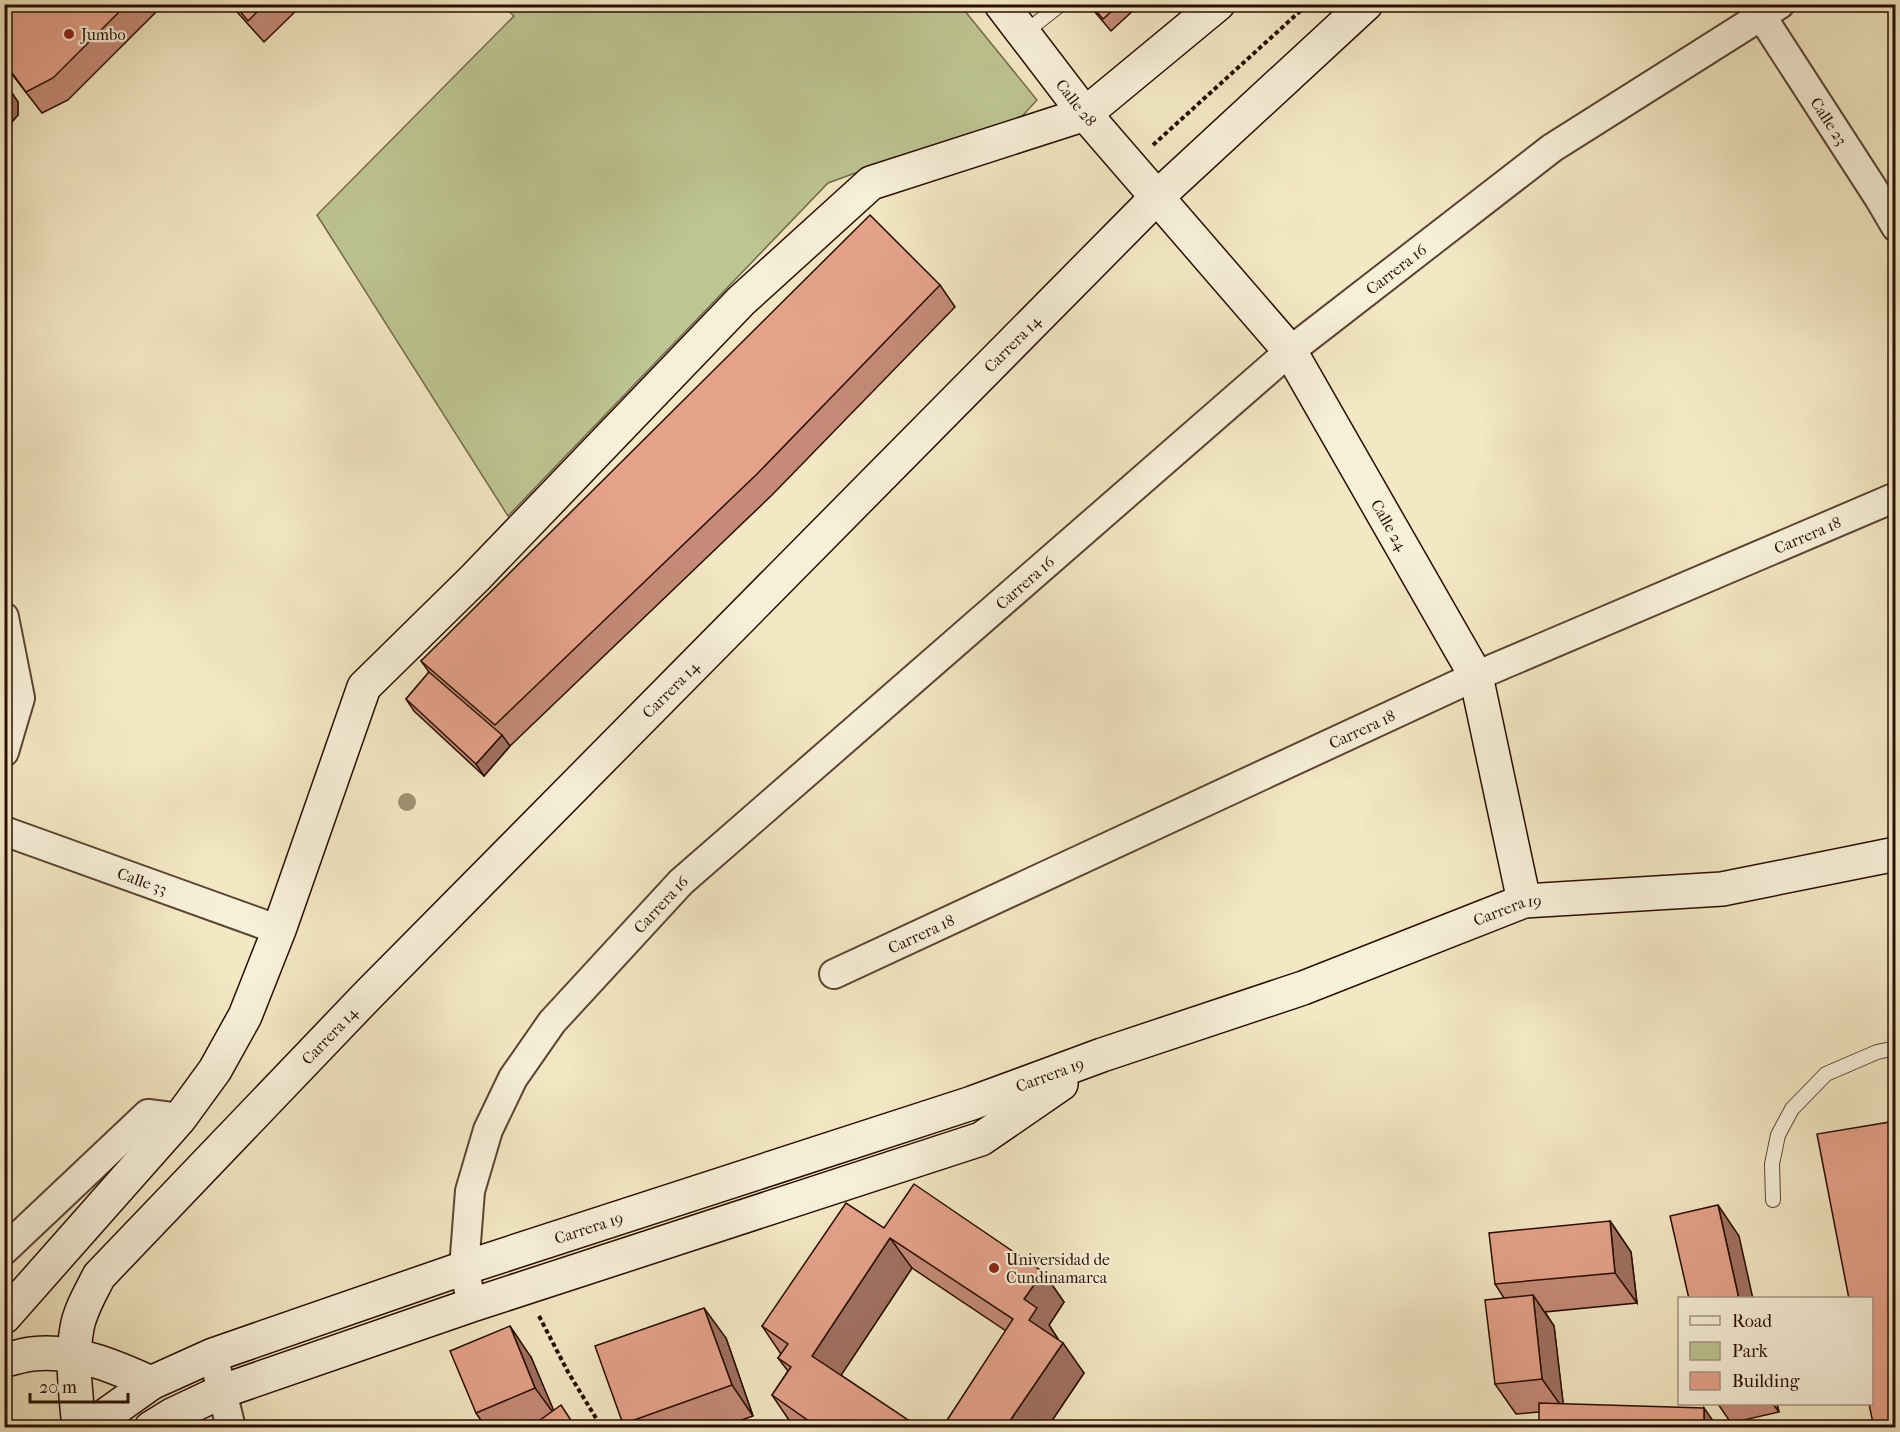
<svg xmlns="http://www.w3.org/2000/svg" width="1900" height="1432" font-family="'IM FELL French Canon',serif">
<style>
.green{fill:#bdc592;stroke:#726a49;stroke-width:1.5}
.lines{fill:none;stroke-linecap:round;stroke-linejoin:round}
.lane-casing{stroke:#5b4431;stroke-width:16}
.street-casing{stroke:#5b4431;stroke-width:32}
.secondary-casing{stroke:#280e00;stroke-width:36}
.path{stroke:#280e00;stroke-width:4;stroke-dasharray:4.5 3;stroke-linecap:butt}
.lane{stroke:#f7f0d9;stroke-width:14}
.street{stroke:#f7f0d9;stroke-width:28}
.secondary{stroke:#f7f0d9;stroke-width:33}
.tree{fill:#a09374}
.wall{fill:#c58b78;stroke:#280e00;stroke-width:1.5}
.shaded-wall{fill:#a07161;stroke:#280e00;stroke-width:1.5}
.building{fill:#e5a28b;stroke:#280e00;stroke-width:1.5}
.poi-dot{fill:#8f2418;stroke:#f7f0d9;stroke-width:2}
.labels{text-anchor:middle;dominant-baseline:central;stroke-width:4.5;stroke-linejoin:round;paint-order:stroke}
.poi-label{font-size:16px;fill:#280e00;stroke:#f7f0d9;text-anchor:start}
.street-label{font-size:16px;fill:#280e00;stroke:#f7f0d9}
</style>
<rect width="100%" height="100%" fill="#f3e8c4"/>
<filter id="stains"><feTurbulence type="fractalNoise" baseFrequency=".00333" numOctaves="4"/><feColorMatrix values="0 0 0 0 .2 0 0 0 0 .09 0 0 0 0 .02 0 0 0 .5 -.17"/></filter>
<radialGradient id="worn" r=".72"><stop offset=".6" stop-color="#630" stop-opacity="0"/><stop offset="1" stop-color="#630" stop-opacity=".3"/></radialGradient>
<!-- green -->
<polygon class="green" points="502,5 960,5 1037,100 1014,125 902,156 828,183 508,516 317,215 514,16"/>
<g class="lines">
<!-- lane casing -->
<g class="lane-casing">
<g id="lane">
<polyline points="1023,34 1061,4"/>
<polyline points="1773,1200 1772,1164 1778,1135 1792,1109 1826,1074 1877,1052 1896,1048"/>
</g>
</g>
<!-- street casing -->
<g class="street-casing">
<g id="street">
<path id="s1" d="M1762 17 1879 198 1896 227"/>
<polyline points="4,617 20,698 4,752"/>
<path id="s2" d="M4 831 279 930"/>
<path id="s3" d="M834 974 1476 676 1896 497"/>
<polyline points="4,1250 148,1114 180,1118"/>
<path id="s4" d="M472 1305 464 1268 470 1191 488 1130 513 1078 552 1022 681 882 1290 351 1552 148 1780 4"/>
<polyline points="213,1355 231,1428"/>
</g>
</g>
<!-- secondary casing -->
<g class="secondary-casing">
<g id="secondary">
<path id="s5" d="M1001 4 1085 114 1290 351 1476 676 1524 901"/>
<polyline points="4,1317 180,1118 215,1070 245,1016 279,930 364,687 475,578 741,301 871,183 1085,114 1218,4"/>
<path d="M4 1360C14 1358 23 1355 32 1354 74 1349 114 1366 151 1383"/>
<path id="s6" d="M79 1428C76 1395 71 1360 77 1328 80 1310 91 1292 99 1276L367 996 1156 198 1366 4"/>
<path id="s7" d="M88 1428 151 1383 213 1355 464 1268 972 1103 1102 1055 1303 988 1524 901 1722 889 1896 854"/>
<polyline points="151,1428 172,1415 223,1391 472,1305 981,1139 1061,1084"/>
</g>
</g>
<!-- path -->
<g class="path">
<polyline points="1153,145 1308,4"/>
<polyline points="539,1316 568,1372 602,1428"/>
</g>
<!-- lane -->
<use href="#lane" class="lane"/>
<!-- street -->
<use href="#street" class="street"/>
<!-- secondary -->
<use href="#secondary" class="secondary"/>
</g>
<!-- trees -->
<circle class="tree" cx="407" cy="802" r="9"/>
<!-- wall -->
<g class="wall">
<polygon points="4,4 164,4 68,100 42,113 4,64"/>
<polygon points="230,4 303,4 264,42"/>
<polygon points="1088,4 1137,4 1138,6 1111,31"/>
<polygon points="4,82 18,102 18,115 10,124 5,126"/>
<polygon points="940,285 955,307 772,495 510,746 484,776 414,711 406,699 429,672 421,661"/>
<polygon points="1610,1221 1631,1252 1637,1303 1545,1312 1554,1326 1563,1404 1539,1412 1516,1414 1495,1384 1504,1298 1495,1284"/>
<polygon points="884,1228 1043,1272 1064,1302 1049,1325 1058,1339 1058,1340 1084,1373 1047,1428 942,1428 1006,1331 912,1268 841,1375 920,1428 795,1428 793,1426 772,1395 788,1371 778,1358 781,1354 762,1326"/>
<polygon points="726,1338 753,1416 719,1428 625,1428 623,1424"/>
<polygon points="531,1357 553,1410 576,1428 486,1428 476,1413"/>
<polygon points="1718,1404 1777,1404 1779,1412 1731,1423"/>
</g>
<!-- shaded-wall -->
<g class="shaded-wall">
<polygon points="10,90 18,102 18,115 10,124 4,116 4,110"/>
<polygon points="502,735 510,746 484,776 476,764"/>
<polygon points="1718,1205 1739,1236 1753,1299 1739,1299"/>
<polygon points="1610,1221 1631,1252 1637,1303 1615,1273"/>
<polygon points="890,1238 912,1268 834,1386 812,1356"/>
<polygon points="1043,1272 1064,1302 1049,1325 1058,1339 1051,1350 1029,1320 1024,1299"/>
<polygon points="1533,1295 1554,1326 1564,1410 1542,1379"/>
<polygon points="704,1308 726,1338 753,1416 732,1385"/>
<polygon points="510,1326 531,1357 557,1418 535,1388"/>
<polygon points="1063,1343 1084,1373 1047,1428 1005,1428"/>
<polygon points="1773,1404 1777,1404 1779,1412"/>
<polygon points="1704,1408 1718,1428 1704,1428"/>
<polygon points="1896,1422 1896,1428 1891,1428"/>
</g>
<!-- building -->
<g class="building">
<polygon points="4,4 127,4 53,78 26,92 4,62"/>
<polygon points="234,4 265,4 248,21"/>
<polygon points="1090,4 1120,4 1103,19"/>
<polygon points="4,82 10,90 10,103 4,110"/>
<polygon points="870,215 940,285 757,474 495,725 421,661"/>
<polygon points="429,672 502,735 476,764 406,699"/>
<polygon points="1896,1121 1896,1422 1891,1428 1874,1428 1869,1404 1872,1404 1872,1299 1849,1299 1817,1134"/>
<polygon points="914,1184 1043,1272 1024,1299 1037,1308 1029,1320 1063,1343 1005,1428 942,1428 1013,1319 890,1238 812,1356 920,1428 819,1428 772,1395 791,1367 778,1358 788,1344 762,1326 846,1203 884,1228"/>
<polygon points="1718,1205 1739,1299 1689,1299 1670,1216"/>
<polygon points="1610,1221 1615,1273 1495,1284 1489,1233"/>
<polygon points="1533,1295 1542,1379 1495,1384 1485,1300"/>
<polygon points="704,1308 732,1385 623,1424 595,1346"/>
<polygon points="510,1326 535,1388 476,1413 450,1351"/>
<polygon points="1539,1403 1704,1408 1704,1428 1539,1428"/>
<polygon points="561,1405 576,1428 529,1428"/>
</g>
<!-- markers -->
<g class="poi-dot">
<circle cx="69" cy="34" r="6"/>
<circle cx="994" cy="1268" r="6"/>
</g>
<g class="labels">
<!-- poi labels -->
<g class="poi-label">
<text x="81" y="34">Jumbo</text>
<text x="1006" y="1259">Universidad de<tspan x="1006" dy="18">Cundinamarca</tspan></text>
</g>
<!-- street labels -->
<g class="street-label">
<text stroke="none"><textPath href="#s5" startOffset="124">Calle 28</textPath></text>
<text stroke="none"><textPath href="#s1" startOffset="124">Calle 23</textPath></text>
<text stroke="none"><textPath href="#s4" startOffset="1437">Carrera 16</textPath></text>
<text stroke="none"><textPath href="#s6" startOffset="1462">Carrera 14</textPath></text>
<text stroke="none"><textPath href="#s5" startOffset="652">Calle 24</textPath></text>
<text stroke="none"><textPath href="#s3" startOffset="1068">Carrera 18</textPath></text>
<text stroke="none"><textPath href="#s4" startOffset="951">Carrera 16</textPath></text>
<text stroke="none"><textPath href="#s6" startOffset="976">Carrera 14</textPath></text>
<text stroke="none"><textPath href="#s3" startOffset="582">Carrera 18</textPath></text>
<text stroke="none"><textPath href="#s2" startOffset="147">Calle 33</textPath></text>
<text stroke="none"><textPath href="#s4" startOffset="465">Carrera 16</textPath></text>
<text stroke="none"><textPath href="#s7" startOffset="1515">Carrera 19</textPath></text>
<text stroke="none"><textPath href="#s3" startOffset="96">Carrera 18</textPath></text>
<text stroke="none"><textPath href="#s6" startOffset="490">Carrera 14</textPath></text>
<text stroke="none"><textPath href="#s7" startOffset="1028">Carrera 19</textPath></text>
<text stroke="none"><textPath href="#s7" startOffset="542">Carrera 19</textPath></text>
</g>
</g>
<!-- margin -->
<rect width="1900" height="1432" fill="none" stroke="#f3e8c4" stroke-width="24"/>
<rect x="6" y="6" width="1888" height="1420" fill="none" stroke="#280e00" stroke-width="3"/>
<rect x="12" y="12" width="1876" height="1408" fill="none" stroke="#280e00" stroke-width="1.5"/>
<!-- legend -->
<rect x="1678" y="1297" width="195" height="108" fill="#f7f0d9" stroke="#a49682" stroke-width="1.5"/>
<rect x="1690" y="1316" width="30" height="9" fill="#f7f0d9" stroke="#a49682" stroke-width="1.5"/>
<text x="1732" y="1327" font-size="18" fill="#280e00">Road</text>
<rect x="1690" y="1342" width="30" height="18" fill="#bdc592" stroke="#a49682" stroke-width="1.5"/>
<text x="1732" y="1357" font-size="18" fill="#280e00">Park</text>
<rect x="1690" y="1372" width="30" height="18" fill="#e5a28b" stroke="#a49682" stroke-width="1.5"/>
<text x="1732" y="1387" font-size="18" fill="#280e00">Building</text>
<!-- scale -->
<path d="M30 1393v9h98v-9" fill="none" stroke="#280e00" stroke-width="3"/>
<text x="39" y="1393" font-size="18" fill="#280e00" stroke="#f7f0d9" stroke-width="4.5" paint-order="stroke">20 m</text>
<rect width="100%" height="100%" filter="url(#stains)"/>
<rect width="100%" height="100%" fill="url(#worn)"/>
</svg>
